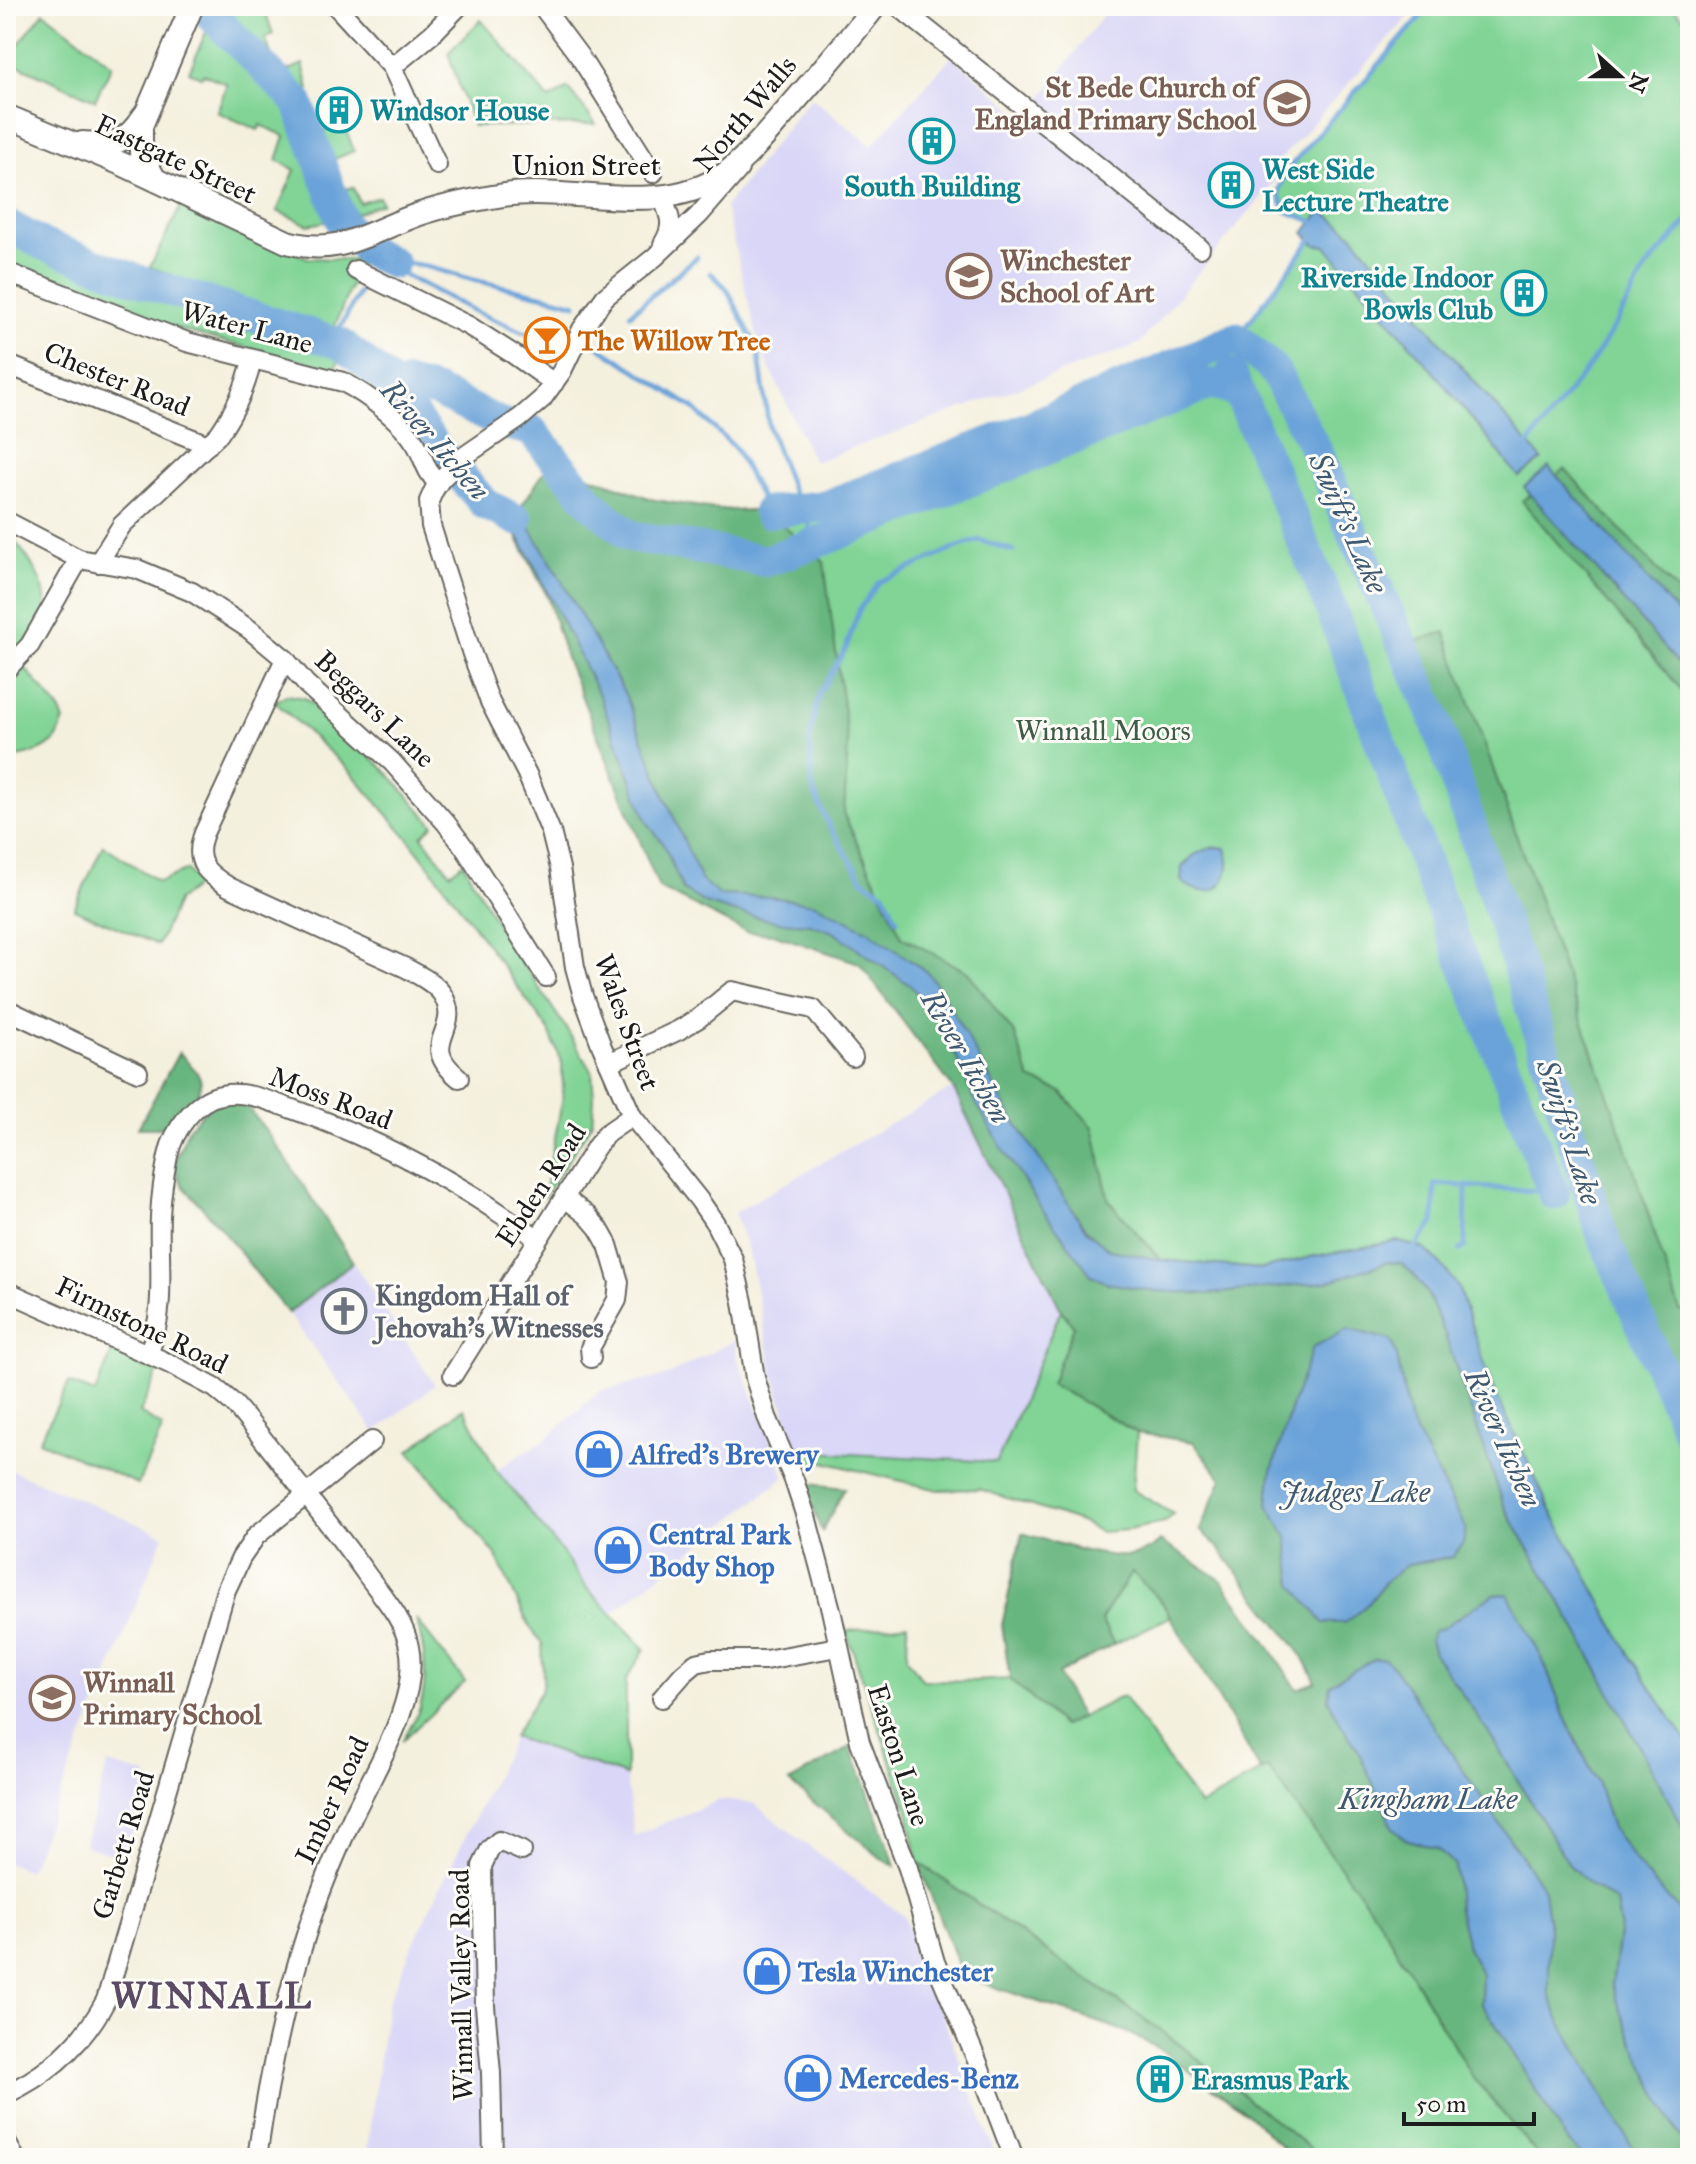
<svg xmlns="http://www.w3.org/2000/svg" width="1696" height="2164" font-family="'IM FELL Great Primer',serif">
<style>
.built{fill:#d9d6f7}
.green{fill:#81d496;stroke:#4e7859;stroke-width:2}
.forest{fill:#68b67f;stroke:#42694e;stroke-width:2;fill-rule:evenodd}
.water{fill:#6aa3d9;stroke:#43607a;stroke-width:2}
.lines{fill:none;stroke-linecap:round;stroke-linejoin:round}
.stream{stroke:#6aa3d9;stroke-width:5}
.river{stroke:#6aa3d9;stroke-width:32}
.minor-casing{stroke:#686660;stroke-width:22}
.major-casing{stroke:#686660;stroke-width:26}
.minor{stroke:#fff;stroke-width:18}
.major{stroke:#fff;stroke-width:22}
.labels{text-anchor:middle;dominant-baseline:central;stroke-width:6;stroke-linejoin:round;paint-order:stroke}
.education-label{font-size:28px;font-weight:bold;fill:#785e54;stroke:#fdfcf7;text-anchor:start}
.culture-label{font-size:28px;font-weight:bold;fill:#0d838f;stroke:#fdfcf7;text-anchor:start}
.street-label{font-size:28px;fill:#1c1c1c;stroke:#fdfcf7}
.food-label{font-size:28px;font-weight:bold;fill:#c56008;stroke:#fdfcf7;text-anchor:start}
.park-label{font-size:28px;fill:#3f5c47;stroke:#fdfcf7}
.worship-label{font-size:28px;font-weight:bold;fill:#5b616d;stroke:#fdfcf7;text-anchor:start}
.shop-label{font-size:28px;font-weight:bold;fill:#366cbe;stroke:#fdfcf7;text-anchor:start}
.water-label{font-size:30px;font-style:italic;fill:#3f5971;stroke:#fdfcf7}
.district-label{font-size:36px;font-weight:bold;letter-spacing:2px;fill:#5b4b64;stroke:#fdfcf7}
</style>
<rect width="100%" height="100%" fill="#fdfcf7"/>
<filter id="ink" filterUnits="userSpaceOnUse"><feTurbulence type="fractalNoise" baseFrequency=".0125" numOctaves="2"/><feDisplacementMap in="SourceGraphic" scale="16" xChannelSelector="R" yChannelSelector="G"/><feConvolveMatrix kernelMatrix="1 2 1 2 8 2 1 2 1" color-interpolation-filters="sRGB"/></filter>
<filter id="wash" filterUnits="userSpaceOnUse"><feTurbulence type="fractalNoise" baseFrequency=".006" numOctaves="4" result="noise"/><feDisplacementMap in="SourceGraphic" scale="32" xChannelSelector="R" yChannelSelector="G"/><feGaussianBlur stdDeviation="1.8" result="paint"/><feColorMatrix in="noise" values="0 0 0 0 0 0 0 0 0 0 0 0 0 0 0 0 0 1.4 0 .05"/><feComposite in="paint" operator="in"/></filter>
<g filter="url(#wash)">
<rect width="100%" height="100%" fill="#f4f0de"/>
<!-- built -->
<g class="built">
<polygon points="1110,6 1418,6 1279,161 1278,177 1139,344 814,462 760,348 725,207 811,97 872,146 952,56 1025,119"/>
<polygon points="953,1088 1061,1310 997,1462 796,1451 772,1369 749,1253 734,1213"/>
<polygon points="353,1262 435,1385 375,1432 288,1313"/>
<polygon points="735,1340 737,1357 785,1477 612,1613 586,1587 562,1552 496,1470 546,1439 600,1391 666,1376"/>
<polygon points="6,1468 164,1535 29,1871 6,1862"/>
<polygon points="513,1737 626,1776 634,1836 720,1800 753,1803 816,1852 904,1916 997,2158 367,2158 368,2141 387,2004 418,1933 508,1750"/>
<polygon points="108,1764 148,1775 125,1858 84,1846"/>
</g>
<!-- green -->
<g class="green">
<polygon points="217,6 282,6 266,14 273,34 265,38 279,74 303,64 309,89 302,92 319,132 344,124 354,151 332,160 340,190 353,187 360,203 379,197 382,203 343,219 308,225 277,211 295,170 277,160 285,136 261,125 258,130 217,112 227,84 204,74 201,77 189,72"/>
<polygon points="1430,6 1671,6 1690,24 1690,1787 1448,1315 1311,1270 1159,1278 518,521 546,469 589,476 654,500 714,509 768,512 827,506 1020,431 1237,338 1320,229 1312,221 1285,211 1278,193 1287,170"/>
<polygon points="44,12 112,65 95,100 6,60"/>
<polygon points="481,20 549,99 568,88 596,124 473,126 448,53"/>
<polygon points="182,204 308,258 361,260 331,336 150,267"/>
<path d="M6 238C112 290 229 317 342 350L335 371 169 327 6 264Z"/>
<path d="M6 532C26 552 56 592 42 622 38 632 14 656 6 666Z"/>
<path d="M24 667 58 707 64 721C61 726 60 734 56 739 44 753 23 756 6 759V684Z"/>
<polygon points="287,695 305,698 328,717 385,770 434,825 422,836 450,873 463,863 501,931 566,1028 592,1072 594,1099 592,1123 543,1198 563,1097 562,1063 549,1031 455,900 407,837 348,769 275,702"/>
<polygon points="103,845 159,882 187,870 198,885 178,900 158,945 74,909"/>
<polygon points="1061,1310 1074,1326 1051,1384 1137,1433 1133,1490 1173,1514 1164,1522 1129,1530 1100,1532 1081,1522 979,1489 938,1490 820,1461 806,1464 796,1451 997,1462"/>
<polygon points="115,1345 126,1351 129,1361 144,1368 154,1363 160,1367 140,1413 163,1427 138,1484 39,1441 69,1383 95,1393"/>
<polygon points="464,1408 496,1470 562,1552 586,1587 645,1649 626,1680 626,1776 513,1737 541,1691 543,1681 542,1643 529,1626 495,1554 409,1451"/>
<polygon points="1132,1572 1162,1602 1170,1617 1114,1644 1101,1620"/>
<path d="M416 1619 465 1682 402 1741C408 1730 416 1719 420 1707 429 1677 425 1648 416 1619Z"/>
<polygon points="908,1624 907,1658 923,1680 976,1681 1010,1679 1063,1726 1123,1696 1200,1806 1268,1767 1377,1917 1471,2075 1540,2158 1322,2158 1170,2037 918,1862 907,1808 846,1631"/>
</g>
<!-- forest -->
<g class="forest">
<path d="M546 469 589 476 654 500 714 509 768 512 824 562 848 744 844 815 902 937 968 972 1015 1035 1030 1079 1060 1091 1093 1127 1109 1201 1161 1260 1262 1269 1315 1256 1327 1282 1370 1267 1388 1262 1401 1263 1413 1274 1428 1294 1444 1332 1505 1508 1572 1622 1690 1840V1936L1679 1910 1640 1868 1612 1828 1598 1784 1566 1720 1542 1658 1442 1628 1433 1631 1434 1653 1487 1730 1570 1866 1592 1886 1616 1902 1620 1926 1612 1985 1670 2119 1690 2153V2158H1638L1636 2155 1558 2017 1549 1993V1927L1544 1890 1394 1669 1342 1726 1357 1748 1405 1839 1438 1849 1455 1866 1468 1948 1482 1975 1481 2003 1500 2031 1563 2135 1583 2158H1540L1471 2075 1377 1917 1268 1768 1261 1771 1162 1602 1132 1572 1101 1620 1114 1644 1058 1674 1081 1717 1063 1726 1010 1679 1002 1625 1022 1533C1050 1541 1099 1558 1127 1556 1137 1556 1153 1549 1160 1541L1220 1579 1258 1630 1297 1689 1316 1682 1304 1658 1217 1546 1200 1530 1222 1479 1193 1442 1138 1433 1051 1384 1074 1326 1061 1310 953 1088 859 963 773 934 746 932 659 888 566 658 547 596 510 523ZM1397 1356 1409 1419 1466 1529 1453 1557 1407 1564 1386 1581 1369 1603 1293 1584 1287 1536 1268 1505 1271 1475 1292 1404Z"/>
<polygon points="1565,469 1690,605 1690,700 1522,501"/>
<polygon points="1445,632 1626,1146 1680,1311 1690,1312 1690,1436 1617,1238 1411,643"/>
<path d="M179 1052C186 1060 196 1069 200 1078 206 1093 181 1117 172 1128H138Z"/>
<polygon points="236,1100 248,1107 285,1157 353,1262 288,1313 219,1226 183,1186 173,1166 189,1127 211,1105"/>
<polygon points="803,1483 845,1488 822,1532"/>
<polygon points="851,1747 890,1850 895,1866 881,1858 789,1782"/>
<polygon points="918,1862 1170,2037 1322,2158 1293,2158 1247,2113 1158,2048 1124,2031 962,1976"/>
</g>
<!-- water -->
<g class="water">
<polygon points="1322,210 1352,234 1441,343 1542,459 1519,477 1441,381 1326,246 1316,245 1304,233"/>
<polygon points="1549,467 1690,627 1690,677 1524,487"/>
<polygon points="489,492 504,497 519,510 552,564 625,694 665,797 701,880 719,895 770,897 816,904 867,930 928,973 942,992 1008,1111 1086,1230 1110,1250 1161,1260 1262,1269 1315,1256 1397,1241 1425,1249 1445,1269 1458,1287 1493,1388 1548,1505 1631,1657 1690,1746 1690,1840 1572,1622 1505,1508 1444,1332 1428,1294 1413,1274 1401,1263 1388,1262 1327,1282 1208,1294 1155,1291 1107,1283 1091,1275 1039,1205 1001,1146 976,1103 954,1051 931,1010 911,986 833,932 810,924 779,922 734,912 705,903 683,890 664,845 647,822 600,697 528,553 505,515 473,507"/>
<path d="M1212 847 1226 848C1236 883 1210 905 1181 881L1182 867 1194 855Z"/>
<polygon points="1348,1329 1391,1340 1397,1356 1409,1419 1466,1529 1463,1543 1453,1557 1407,1564 1386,1581 1369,1603 1345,1623 1323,1623 1293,1584 1287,1536 1268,1505 1271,1474 1292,1404 1313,1347"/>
<polygon points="1494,1594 1508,1594 1542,1658 1566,1720 1598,1784 1612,1828 1640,1868 1679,1910 1690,1936 1690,2153 1670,2119 1634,2044 1615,1996 1612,1985 1620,1926 1616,1902 1592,1886 1570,1866 1487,1730 1434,1653 1430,1640 1433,1631 1442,1628"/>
<polygon points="1374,1659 1385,1659 1394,1668 1544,1890 1549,1927 1549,1993 1558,2017 1638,2158 1583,2158 1563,2135 1500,2031 1481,2003 1482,1975 1468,1948 1458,1910 1455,1866 1438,1849 1405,1839 1393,1829 1357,1748 1342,1726 1328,1699 1330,1685 1339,1678"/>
</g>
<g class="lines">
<!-- stream -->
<g class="stream">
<polyline points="1316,224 1312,221 1285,211 1278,193 1287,170 1430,6"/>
<polyline points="374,263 377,257"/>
<path d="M393 263C422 261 450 275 478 281 512 289 543 294 576 304"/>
<polyline points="393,264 400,273 478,313 526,333"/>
<polyline points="711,273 727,289 758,350 769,428 799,509"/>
<polyline points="630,314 697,257"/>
<polyline points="1237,338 1315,235"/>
<polyline points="333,341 361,289"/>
<polyline points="590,341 692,407 735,448 768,512"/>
<polyline points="1527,446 1590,365 1618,320 1646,268 1690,219"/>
<polyline points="807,508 812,544"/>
<polyline points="897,920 884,893 863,880 829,826 813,790 809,740 819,694 846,648 859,610 879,582 955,548 979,540 1014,551"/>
<polyline points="1551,1186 1588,1189"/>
<polyline points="1413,1250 1434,1223 1435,1184 1536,1191"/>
<polyline points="1460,1250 1465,1247 1466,1186"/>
</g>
<!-- river -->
<g class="river">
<polyline points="202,6 297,101 342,222 368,251 393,263"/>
<polyline points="6,224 44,245 146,283 341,344 385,379 395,391 439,451 485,504 517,520"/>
<polyline points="1231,374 1330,606 1441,906 1554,1194"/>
<polyline points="395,391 407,384 437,392 500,423 531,430 593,505 630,536 766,561 826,539 1210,384 1224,386 1239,393"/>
<polyline points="768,512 827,506 1020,431 1237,338 1274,370 1316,450 1433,713 1510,941 1602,1234 1690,1436"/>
</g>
</g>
</g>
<g filter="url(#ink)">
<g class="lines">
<!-- minor casing -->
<g class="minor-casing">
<g id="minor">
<polyline points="336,6 392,67 437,165"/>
<polyline points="542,6 580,57 653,173"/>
<polyline points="898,6 1200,248"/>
<polyline points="392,67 432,34 459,6"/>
<polyline points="739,169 699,215 655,257 605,297 582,329 562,371 542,399 520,418 466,455 441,479 434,490 429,501 431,526 472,654 490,702 527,774 551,832 560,868 575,967 583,996 602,1047 632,1116 700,1201 715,1223 733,1259 743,1302 755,1378 767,1417 794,1480 807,1520 831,1610 860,1742 908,1868 935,1962 976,2058 1014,2158"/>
<path d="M662 197C670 216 675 225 663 244"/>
<polyline points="356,270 469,326 513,354 554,383"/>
<path d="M6 272 187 342 343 382C368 395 402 421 416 444 424 458 426 473 438 483"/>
<polyline points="6,364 208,445"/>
<polyline points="6,521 79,559 137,569 192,592 249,629 285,659 306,684 392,762 446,823 464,847 546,977"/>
<path d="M98 563 122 525 219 434C235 411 246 387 252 360"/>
<path d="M285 659 204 833C193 862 206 873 229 887L406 968C418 975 434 982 442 994 465 1031 415 1042 459 1078"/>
<polyline points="6,670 30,645 79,559"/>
<polyline points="6,1009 138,1072"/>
<polyline points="609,1063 679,1030 699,1018 732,991 813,1009 853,1057"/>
<polyline points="564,1197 588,1216 599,1229 608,1245 619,1282 617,1300 590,1348 591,1358"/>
<path d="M6 1291 170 1364 215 1388 233 1403C257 1430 278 1459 301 1488 323 1517 346 1545 367 1575 383 1597 404 1619 409 1647 420 1699 375 1769 353 1816 337 1851 322 1886 310 1922 285 1999 268 2079 257 2158"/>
<path d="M148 1354C167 1311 158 1262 160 1216 161 1197 164 1175 168 1156 173 1131 195 1100 221 1095 245 1090 269 1101 292 1109 352 1130 412 1159 467 1192 491 1206 514 1224 538 1238"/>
<polyline points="453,1375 596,1147 606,1134 632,1116"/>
<polyline points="662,1698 683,1674 696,1663 710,1660 765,1660 838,1647"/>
<path d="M6 2094C49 2074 84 2042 106 2000L226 1590 241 1558 256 1536 372 1441"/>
<polyline points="6,2142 15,2158"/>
<polyline points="493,2158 491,2073 485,2006 482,1866 490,1849 499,1841 522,1851"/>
</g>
</g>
<!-- major casing -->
<g class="major-casing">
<g id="major">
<path d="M6 116 122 164 287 242C337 256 364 235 409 218 439 206 472 200 504 195 576 185 659 219 725 174 749 156 769 131 789 108 818 75 848 41 875 6"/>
<path d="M82 143C115 146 126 143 144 116"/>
<polyline points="154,178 141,153 141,126 192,6"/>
</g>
</g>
<!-- minor -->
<use href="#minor" class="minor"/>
<!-- major -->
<use href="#major" class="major"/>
</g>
</g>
<!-- icons -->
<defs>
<g id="school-ring" transform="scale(2.3)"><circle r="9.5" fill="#fdfcf7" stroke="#8d6e63" stroke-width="1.5"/><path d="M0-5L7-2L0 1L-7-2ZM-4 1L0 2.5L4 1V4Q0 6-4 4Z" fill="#8d6e63"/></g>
<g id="building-ring" transform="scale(2.3)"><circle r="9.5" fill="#fdfcf7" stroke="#0f9aa8" stroke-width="1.5"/><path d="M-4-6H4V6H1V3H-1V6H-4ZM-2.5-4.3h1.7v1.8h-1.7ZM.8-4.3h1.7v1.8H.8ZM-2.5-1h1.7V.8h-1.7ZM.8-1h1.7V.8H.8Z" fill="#0f9aa8"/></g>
<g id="university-ring" transform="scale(2.3)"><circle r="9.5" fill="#fdfcf7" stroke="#8d6e63" stroke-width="1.5"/><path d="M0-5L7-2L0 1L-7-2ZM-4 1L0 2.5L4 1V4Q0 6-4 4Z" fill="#8d6e63"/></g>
<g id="bar-ring" transform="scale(2.3)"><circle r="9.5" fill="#fdfcf7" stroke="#e8710a" stroke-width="1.5"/><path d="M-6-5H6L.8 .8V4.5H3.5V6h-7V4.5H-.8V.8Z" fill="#e8710a"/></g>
<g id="church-ring" transform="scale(2.3)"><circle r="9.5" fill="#fdfcf7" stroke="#6b7280" stroke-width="1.5"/><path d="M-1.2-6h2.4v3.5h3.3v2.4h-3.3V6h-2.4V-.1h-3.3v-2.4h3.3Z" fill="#6b7280"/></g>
<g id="shop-ring" transform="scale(2.3)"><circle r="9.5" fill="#fdfcf7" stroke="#3f7fe0" stroke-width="1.5"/><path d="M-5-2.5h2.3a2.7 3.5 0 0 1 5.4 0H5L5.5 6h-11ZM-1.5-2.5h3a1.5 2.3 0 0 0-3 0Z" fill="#3f7fe0"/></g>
</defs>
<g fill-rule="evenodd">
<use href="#school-ring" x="1287" y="103"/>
<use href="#building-ring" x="339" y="110"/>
<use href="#building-ring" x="932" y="141"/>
<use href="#building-ring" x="1231" y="185"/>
<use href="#university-ring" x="969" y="276"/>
<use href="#building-ring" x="1524" y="293"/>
<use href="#bar-ring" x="547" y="340"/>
<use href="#church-ring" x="344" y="1311"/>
<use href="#shop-ring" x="599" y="1454"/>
<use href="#shop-ring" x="618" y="1550"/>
<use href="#school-ring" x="52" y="1698"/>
<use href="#shop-ring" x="767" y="1971"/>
<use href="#shop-ring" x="808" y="2078"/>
<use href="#building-ring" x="1160" y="2079"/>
</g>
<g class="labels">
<!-- education labels -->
<g class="education-label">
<text x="1256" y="87" text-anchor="end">St Bede Church of<tspan x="1256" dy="32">England Primary School</tspan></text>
<text x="1000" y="260">Winchester<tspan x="1000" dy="32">School of Art</tspan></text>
<text x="83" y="1682">Winnall<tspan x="83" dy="32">Primary School</tspan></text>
</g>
<!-- culture labels -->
<g class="culture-label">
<text x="370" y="110">Windsor House</text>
<text x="1262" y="169">West Side<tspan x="1262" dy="32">Lecture Theatre</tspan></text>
<text x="932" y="186" text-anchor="middle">South Building</text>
<text x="1493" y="277" text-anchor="end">Riverside Indoor<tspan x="1493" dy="32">Bowls Club</tspan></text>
<text x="1191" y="2079">Erasmus Park</text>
</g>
<!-- street labels -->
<g class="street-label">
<text transform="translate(745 114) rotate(-50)">North Walls</text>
<text transform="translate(176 159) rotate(25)">Eastgate Street</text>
<text x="586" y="165">Union Street</text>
<text transform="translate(247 327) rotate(15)">Water Lane</text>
<text transform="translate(117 379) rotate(22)">Chester Road</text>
<text transform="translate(375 709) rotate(44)">Beggars Lane</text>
<text transform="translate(627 1022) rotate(70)">Wales Street</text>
<text transform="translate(331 1098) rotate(21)">Moss Road</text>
<text transform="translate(541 1185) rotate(-57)">Ebden Road</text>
<text transform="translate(142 1325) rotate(26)">Firmstone Road</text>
<text transform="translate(899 1755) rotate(72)">Easton Lane</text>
<text transform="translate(332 1800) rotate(-65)">Imber Road</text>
<text transform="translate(123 1845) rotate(-73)">Garbett Road</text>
<text transform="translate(461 1985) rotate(-91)">Winnall Valley Road</text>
</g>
<!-- food labels -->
<g class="food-label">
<text x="578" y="340">The Willow Tree</text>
</g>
<!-- park labels -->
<g class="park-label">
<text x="1103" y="730">Winnall Moors</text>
</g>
<!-- worship labels -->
<g class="worship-label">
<text x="375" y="1295">Kingdom Hall of<tspan x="375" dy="32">Jehovah's Witnesses</tspan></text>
</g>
<!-- shop labels -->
<g class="shop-label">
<text x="630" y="1454">Alfred's Brewery</text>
<text x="649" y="1534">Central Park<tspan x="649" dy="32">Body Shop</tspan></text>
<text x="798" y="1971">Tesla Winchester</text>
<text x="839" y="2078">Mercedes-Benz</text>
</g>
<!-- water labels -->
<g class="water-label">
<text transform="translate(435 440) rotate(49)">River Itchen</text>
<text transform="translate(1348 523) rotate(66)">Swift's Lake</text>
<text transform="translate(966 1057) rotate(60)">River Itchen</text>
<text transform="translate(1569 1132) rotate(72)">Swift's Lake</text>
<text transform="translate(1503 1438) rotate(66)">River Itchen</text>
<text x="1355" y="1492">Judges Lake</text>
<text x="1428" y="1799">Kingham Lake</text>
</g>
<!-- district labels -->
<g class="district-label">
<text x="212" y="1996">WINNALL</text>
</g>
</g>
<!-- margin -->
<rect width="1696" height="2164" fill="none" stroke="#fdfcf7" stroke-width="32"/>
<!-- north arrow -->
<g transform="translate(1620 76) rotate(111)" stroke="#fdfcf7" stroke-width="6" paint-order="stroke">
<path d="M0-6L14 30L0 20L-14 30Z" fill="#1c1c1c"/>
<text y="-12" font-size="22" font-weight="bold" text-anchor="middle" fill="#1c1c1c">N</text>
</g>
<!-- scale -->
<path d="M1404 2112v12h130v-12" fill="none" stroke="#1c1c1c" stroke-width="4"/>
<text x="1416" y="2112" font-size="24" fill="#1c1c1c" stroke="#fdfcf7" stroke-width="6" paint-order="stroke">50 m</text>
</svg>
